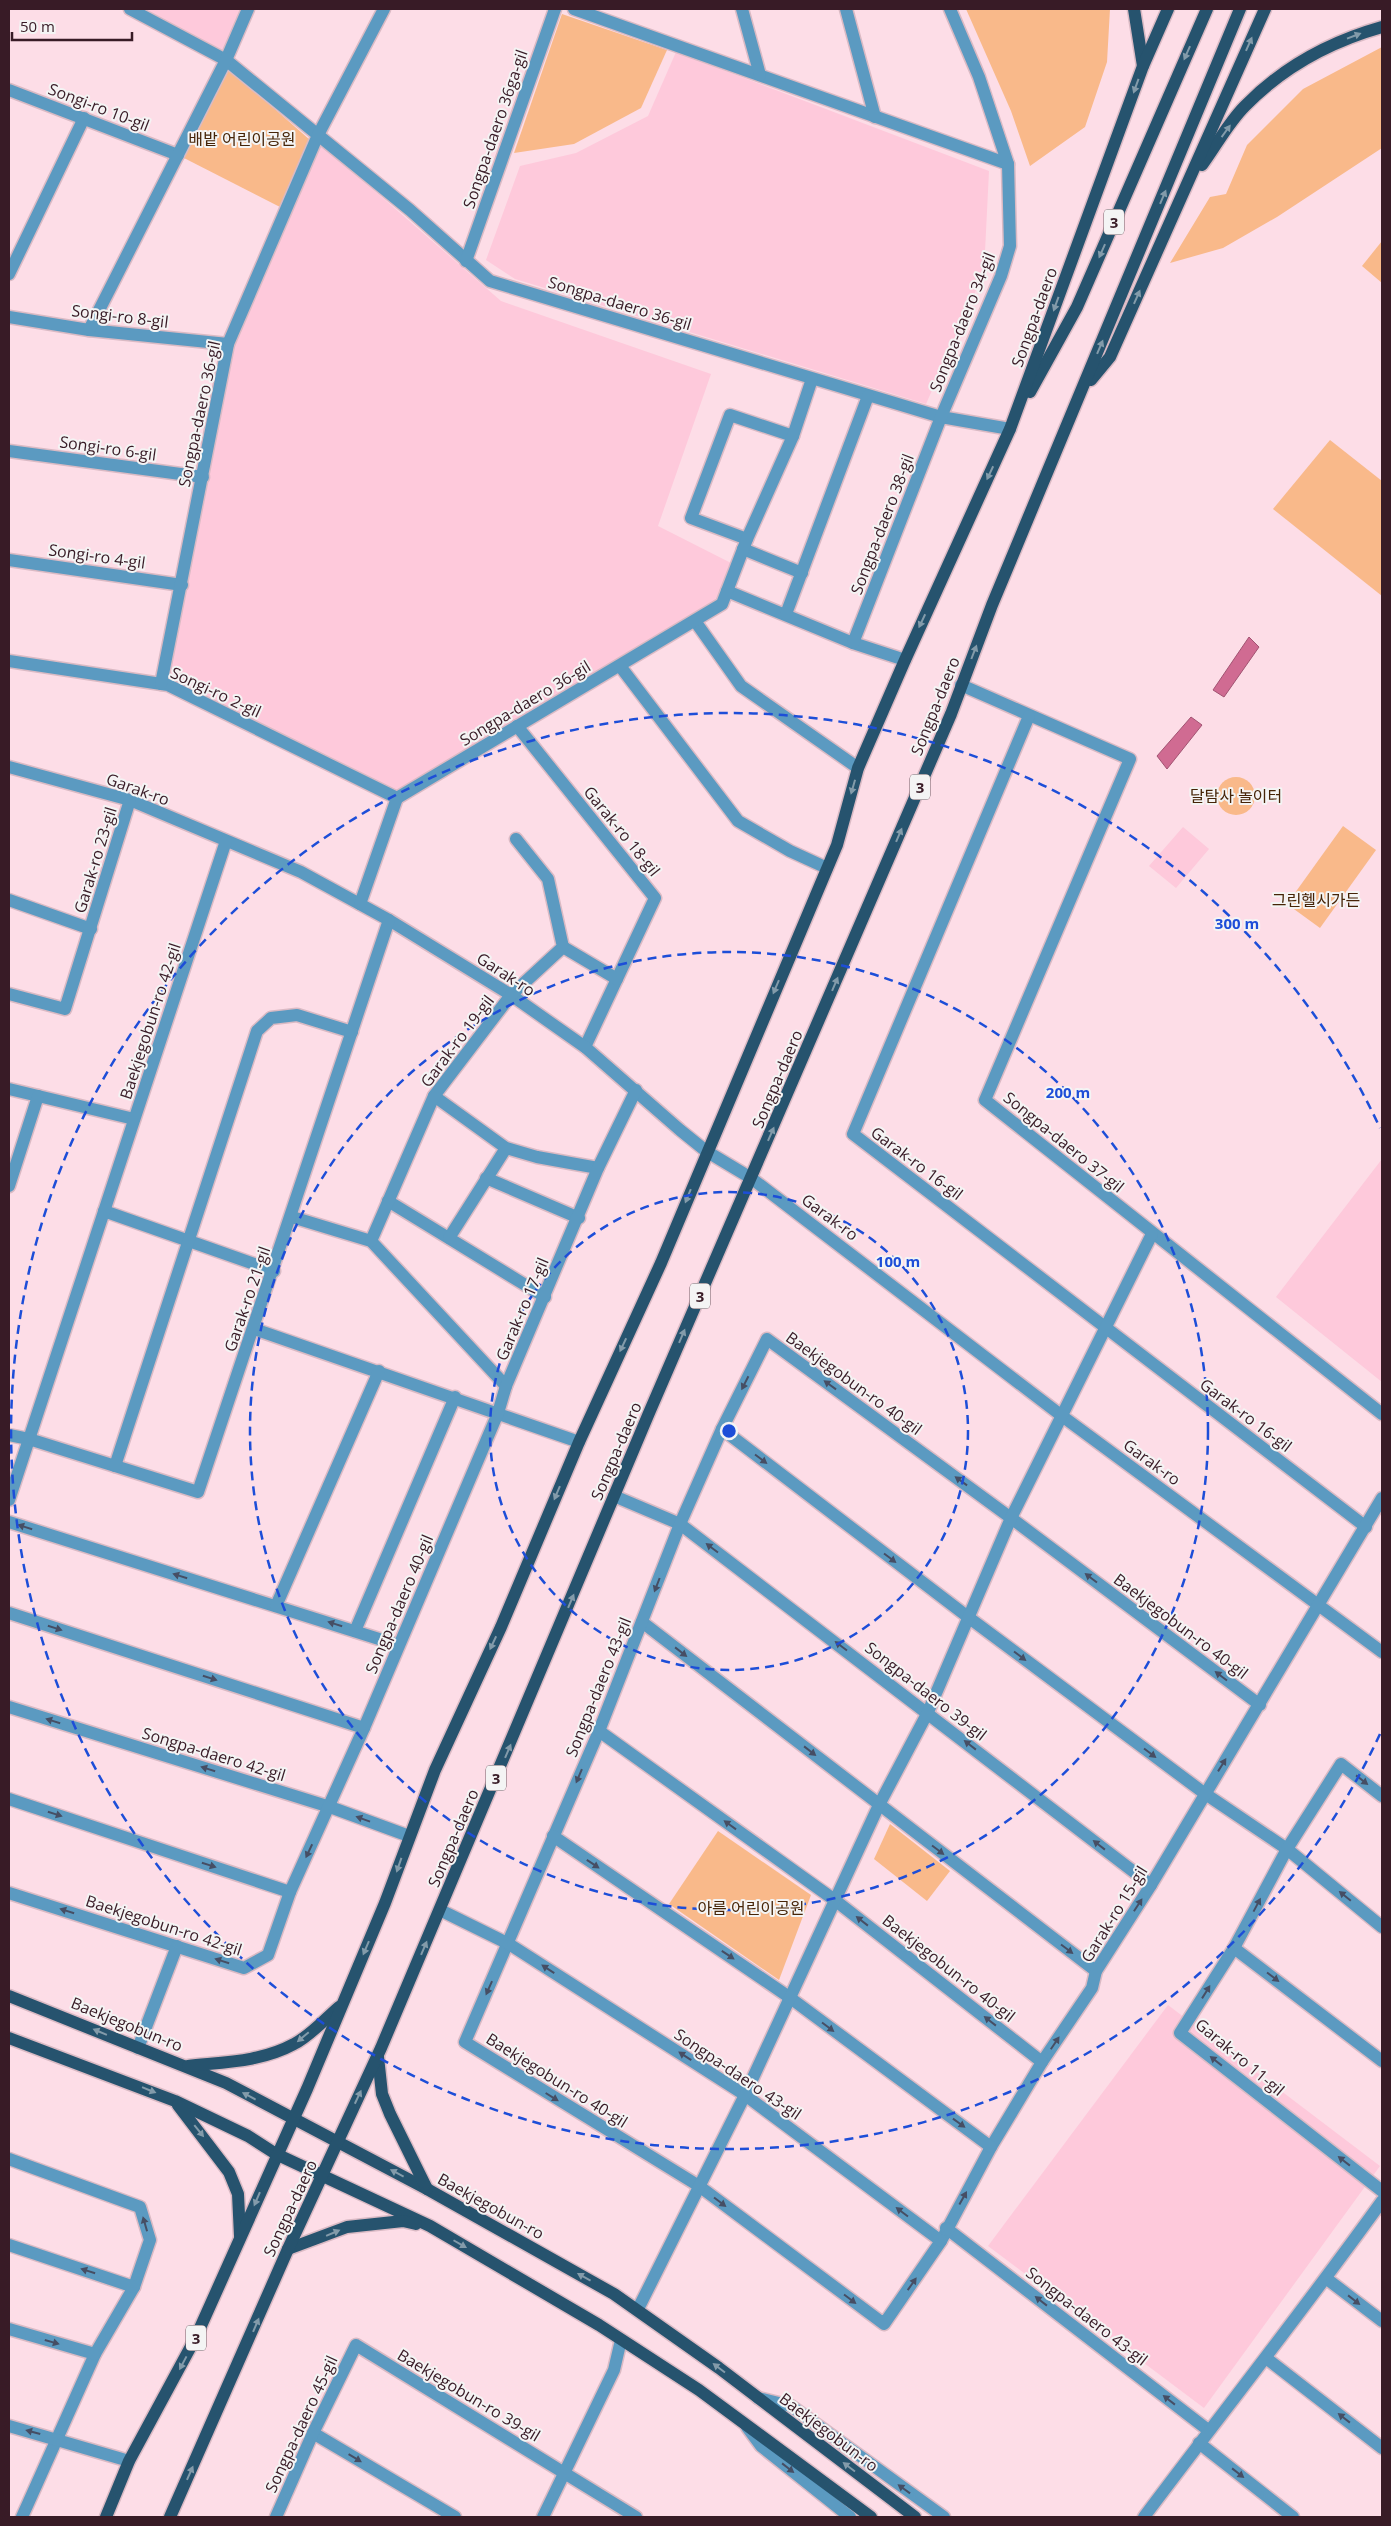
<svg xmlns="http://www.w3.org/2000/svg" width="1391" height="2526" font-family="'Open Sans','Noto Sans KR',sans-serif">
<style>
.built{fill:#fec9db}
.green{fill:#f9b98a}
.water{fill:#d06b92;stroke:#a25372}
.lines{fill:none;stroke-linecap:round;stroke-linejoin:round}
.minor-casing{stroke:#dabac4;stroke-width:15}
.major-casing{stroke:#dabac4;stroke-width:15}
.minor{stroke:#5b9ac1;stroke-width:12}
.major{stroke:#26536e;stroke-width:12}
.oneway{fill:#839baa}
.oneway2{fill:#464e64}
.ring{fill:none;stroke:#1d4ed8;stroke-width:2.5;stroke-dasharray:9 6}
.labels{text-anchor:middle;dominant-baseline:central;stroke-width:4;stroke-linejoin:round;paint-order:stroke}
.shield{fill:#f4f4f4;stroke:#705c64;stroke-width:1}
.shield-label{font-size:15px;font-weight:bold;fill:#381b26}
.street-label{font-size:16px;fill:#381b26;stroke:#f4f4f4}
.park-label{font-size:16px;fill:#462407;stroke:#f4f4f4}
.centre{fill:#1d4ed8;stroke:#f4f4f4;stroke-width:2.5}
.ring-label{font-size:15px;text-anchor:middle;font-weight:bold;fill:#1d4ed8;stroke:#f4f4f4;stroke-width:4;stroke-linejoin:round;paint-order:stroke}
</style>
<rect width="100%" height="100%" fill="#fddde7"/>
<!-- built -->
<g class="built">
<polygon points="146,9 242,9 223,55"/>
<polygon points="676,52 989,171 984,272 926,404 515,279 486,260 520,166 576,153 648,116"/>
<polygon points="321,144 501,301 711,374 658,526 733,564 722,597 397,792 168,679 233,345"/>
<polygon points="1183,827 1209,849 1176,888 1149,866"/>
<polygon points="1382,1159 1382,1382 1276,1297"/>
<polygon points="1168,2005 1380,2166 1204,2408 988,2246"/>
</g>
<!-- green -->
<g class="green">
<polygon points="966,9 1110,9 1107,62 1085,127 1030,166 1011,111"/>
<polygon points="562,14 667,50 641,108 574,144 514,153"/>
<polygon points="1382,47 1382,148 1277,217 1223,248 1170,263 1210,197 1226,194 1247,145 1303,89"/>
<polygon points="227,67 310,140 280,207 184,158"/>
<polygon points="1382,241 1382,283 1362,266"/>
<polygon points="1330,440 1382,481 1382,596 1273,509"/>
<circle cx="1236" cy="796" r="19"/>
<polygon points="1343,826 1376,850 1320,928 1287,904"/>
<polygon points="890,1824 950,1871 927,1901 874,1859"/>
<polygon points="718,1831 811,1895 779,1980 669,1904"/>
</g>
<!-- water -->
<g class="water">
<polygon points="1249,637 1259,647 1224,697 1213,690"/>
<polygon points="1191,717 1202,725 1167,769 1157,756"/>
</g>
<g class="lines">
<!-- minor casing -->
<g class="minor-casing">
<g id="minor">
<polyline points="130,9 226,60 410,210 490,281 941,417 1010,429"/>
<polyline points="574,9 1008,164"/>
<polyline points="742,9 760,75"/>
<polyline points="846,9 875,117"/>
<polyline points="9,90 178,155"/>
<polyline points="466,261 555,9"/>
<polyline points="9,274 84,118"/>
<polyline points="9,317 89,330 228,344"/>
<polyline points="89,330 226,60 248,9"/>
<polyline points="9,451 203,477"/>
<polyline points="747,539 691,518 730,415 793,436"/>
<polyline points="743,549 802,573"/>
<polyline points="9,560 182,585"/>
<polyline points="727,591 853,643 905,660"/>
<polyline points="786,614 868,396"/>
<polyline points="695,621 741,686 858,768"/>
<polyline points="853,643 941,417 1001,276 1010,246 1008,164 979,77 950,9"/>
<polyline points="9,661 168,685 397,798"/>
<polyline points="620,666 738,821 790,851 827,868"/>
<polyline points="161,684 228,344 318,135 384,9"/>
<polyline points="961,685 1130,759 985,1100 1382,1414"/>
<polyline points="1029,716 853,1134 1366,1527"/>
<polyline points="517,726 655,898 585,1047"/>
<polyline points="9,767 130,800 301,872 389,920 511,995 585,1047 680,1130 706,1151 751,1178 1062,1416 1382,1652"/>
<polyline points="397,798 722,604 747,539 793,436 812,379"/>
<polyline points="9,900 91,929"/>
<polyline points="360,904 397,798"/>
<polyline points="563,947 617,979"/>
<polyline points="9,994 65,1009 130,800"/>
<polyline points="9,1089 134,1119"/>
<polyline points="434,1096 506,1148 537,1157 598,1168"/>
<polyline points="486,1178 579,1218"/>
<polyline points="9,1186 38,1096"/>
<polyline points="388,1201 545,1297"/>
<polyline points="104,1211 274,1271"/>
<polyline points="292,1217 371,1241 506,1386"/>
<polyline points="449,1238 506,1148"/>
<polyline points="371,1241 434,1096 511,995 563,947 548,879 516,839"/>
<polyline points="254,1329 579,1442"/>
<polyline points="722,1429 968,1617 1204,1793 1287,1849 1382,1927"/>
<polyline points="9,1435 29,1439 198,1492 389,920"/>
<polyline points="115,1466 257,1031 271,1018 297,1015 352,1032"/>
<polyline points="614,1496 680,1524 1151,1885"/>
<polyline points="9,1500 226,841"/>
<polyline points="9,1522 398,1645"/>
<polyline points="276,1606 379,1371"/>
<polyline points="9,1613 364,1728"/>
<polyline points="642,1622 1096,1971"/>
<polyline points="355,1631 455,1397"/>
<polyline points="1260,1705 1011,1518 767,1339 722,1429 680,1524 599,1731 465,2042 699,2186 884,2324 941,2241 991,2147 1042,2062 1092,1988 1096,1971 1151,1885 1382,1498"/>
<polyline points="9,1707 330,1807 409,1836"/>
<polyline points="599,1731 836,1901 1042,2062"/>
<polyline points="1382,1796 1341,1764 1287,1849 1234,1948 1180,2033 1382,2191"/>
<polyline points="9,1799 290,1892"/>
<polyline points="553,1836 789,1997 991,2147"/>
<polyline points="9,1893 244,1968 268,1955 290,1892 364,1728 498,1413 506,1386 598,1168 636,1090"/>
<polyline points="440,1910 509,1944 745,2095 941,2241"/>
<polyline points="1234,1948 1382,2061"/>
<polyline points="138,2048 177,1946"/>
<polyline points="9,2159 140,2207 150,2240 134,2287 95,2354 22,2517"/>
<polyline points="946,2228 1208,2430"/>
<polyline points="9,2245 134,2287"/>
<polyline points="1327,2279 1382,2321"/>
<polyline points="638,2309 745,2095 879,1805 928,1712 1011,1518 1152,1234"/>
<polyline points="9,2329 95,2354"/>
<polyline points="1266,2358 1382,2448"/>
<polyline points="758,2398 791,2406 944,2517"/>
<polyline points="9,2426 129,2461"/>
<polyline points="747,2427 761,2446 850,2517"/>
<polyline points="313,2433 455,2517"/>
<polyline points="1199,2443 1293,2517"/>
<polyline points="276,2517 313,2433 356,2345 636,2517"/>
<polyline points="543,2517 614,2370 621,2340"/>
<path d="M1144 2517C1223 2412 1305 2308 1382 2201"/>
</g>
</g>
<!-- major casing -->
<g class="major-casing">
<g id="major">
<polyline points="1134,9 1143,66"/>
<path d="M1202 165C1216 146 1228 123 1245 106 1284 66 1329 42 1382 27"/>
<polyline points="1091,380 1110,357 1265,9"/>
<polyline points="1030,392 1077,307 1207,9"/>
<polyline points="9,1996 226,2083 427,2189 614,2294 719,2368 915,2517"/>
<polyline points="9,2038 175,2101 248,2136 276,2154 430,2226 599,2325 699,2390 871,2517"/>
<polyline points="378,2057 382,2094 390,2114 427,2189"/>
<path d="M188 2066C224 2062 261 2062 294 2044 310 2036 325 2019 339 2007"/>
<polyline points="178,2105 229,2172 238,2194 240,2236"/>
<polyline points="288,2249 347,2227 403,2221 416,2224"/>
<polyline points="106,2517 129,2461 196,2337 307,2089 385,1903 435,1770 501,1627 579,1442 661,1263 837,845 858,768 905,660 1010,429 1143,66 1168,9"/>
<polyline points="170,2517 288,2249 381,2048 649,1413 951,714 992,605 1240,9"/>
</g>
</g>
<!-- minor -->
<use href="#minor" class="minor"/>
<!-- major -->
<use href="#major" class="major"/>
</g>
<!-- one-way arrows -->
<defs><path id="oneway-solid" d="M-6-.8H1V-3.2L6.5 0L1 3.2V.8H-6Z" transform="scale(1.25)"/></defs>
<g class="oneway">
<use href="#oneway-solid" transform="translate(1354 36) rotate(-21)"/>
<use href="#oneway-solid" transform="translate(1249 44) rotate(-66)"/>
<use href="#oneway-solid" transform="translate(1187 53) rotate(114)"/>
<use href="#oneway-solid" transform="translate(1136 86) rotate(110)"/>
<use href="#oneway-solid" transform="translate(1226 131) rotate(-54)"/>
<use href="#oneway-solid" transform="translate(1163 197) rotate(-67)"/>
<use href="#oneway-solid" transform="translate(1102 251) rotate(114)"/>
<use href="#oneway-solid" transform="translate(1137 297) rotate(-66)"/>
<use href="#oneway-solid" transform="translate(1056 304) rotate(110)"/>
<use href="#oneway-solid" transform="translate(1100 347) rotate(-67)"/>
<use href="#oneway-solid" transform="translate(990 473) rotate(115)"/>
<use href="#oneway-solid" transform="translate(922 621) rotate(115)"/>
<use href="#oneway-solid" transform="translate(974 652) rotate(-69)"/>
<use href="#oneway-solid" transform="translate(853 787) rotate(106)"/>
<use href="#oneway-solid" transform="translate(899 835) rotate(-67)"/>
<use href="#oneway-solid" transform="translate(835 984) rotate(-67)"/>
<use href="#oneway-solid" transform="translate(776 987) rotate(113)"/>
<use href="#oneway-solid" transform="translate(771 1134) rotate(-66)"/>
<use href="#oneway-solid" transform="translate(688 1196) rotate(112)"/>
<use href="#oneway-solid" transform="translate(682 1336) rotate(-67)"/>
<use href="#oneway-solid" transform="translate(623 1345) rotate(115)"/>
<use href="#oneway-solid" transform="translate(557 1493) rotate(113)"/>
<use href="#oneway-solid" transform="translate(571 1601) rotate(-67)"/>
<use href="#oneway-solid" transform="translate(493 1643) rotate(115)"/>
<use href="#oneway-solid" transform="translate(508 1751) rotate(-67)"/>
<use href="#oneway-solid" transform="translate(399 1865) rotate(109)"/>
<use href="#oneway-solid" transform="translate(366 1948) rotate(113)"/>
<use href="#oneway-solid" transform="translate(424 1948) rotate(-67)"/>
<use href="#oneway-solid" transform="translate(100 2032) rotate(-157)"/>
<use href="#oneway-solid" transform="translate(303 2037) rotate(140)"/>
<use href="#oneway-solid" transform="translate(149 2090) rotate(22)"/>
<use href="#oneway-solid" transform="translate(249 2096) rotate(-152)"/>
<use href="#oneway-solid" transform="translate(358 2097) rotate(-65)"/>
<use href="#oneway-solid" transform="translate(199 2131) rotate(51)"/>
<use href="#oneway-solid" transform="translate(397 2173) rotate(-152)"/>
<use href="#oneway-solid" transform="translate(257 2199) rotate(113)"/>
<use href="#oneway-solid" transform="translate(333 2233) rotate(-23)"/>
<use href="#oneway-solid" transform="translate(460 2244) rotate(30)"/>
<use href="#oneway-solid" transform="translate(584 2277) rotate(-151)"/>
<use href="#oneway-solid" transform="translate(256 2325) rotate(-67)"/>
<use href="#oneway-solid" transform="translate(183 2363) rotate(118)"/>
<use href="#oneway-solid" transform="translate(719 2368) rotate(-143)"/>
<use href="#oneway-solid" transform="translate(849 2467) rotate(-143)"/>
<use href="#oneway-solid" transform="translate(190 2473) rotate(-66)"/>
</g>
<g class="oneway2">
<use href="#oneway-solid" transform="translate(745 1383) rotate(117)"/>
<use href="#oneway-solid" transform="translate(830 1385) rotate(-144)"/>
<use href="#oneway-solid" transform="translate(761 1459) rotate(37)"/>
<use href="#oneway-solid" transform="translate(961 1481) rotate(-144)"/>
<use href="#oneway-solid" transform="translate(25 1527) rotate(-163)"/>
<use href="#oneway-solid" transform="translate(712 1548) rotate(-143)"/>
<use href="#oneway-solid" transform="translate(890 1558) rotate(37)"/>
<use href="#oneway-solid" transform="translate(180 1576) rotate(-163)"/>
<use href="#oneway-solid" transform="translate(1091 1578) rotate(-143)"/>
<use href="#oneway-solid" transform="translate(657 1585) rotate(111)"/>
<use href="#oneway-solid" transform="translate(335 1624) rotate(-163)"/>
<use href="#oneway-solid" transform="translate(55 1628) rotate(18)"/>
<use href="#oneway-solid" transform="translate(841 1646) rotate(-143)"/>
<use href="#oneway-solid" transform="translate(681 1652) rotate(38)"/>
<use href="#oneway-solid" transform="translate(1020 1656) rotate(37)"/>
<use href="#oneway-solid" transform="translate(1221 1676) rotate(-143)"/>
<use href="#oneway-solid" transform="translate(210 1678) rotate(18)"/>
<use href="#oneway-solid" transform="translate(53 1721) rotate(-163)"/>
<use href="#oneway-solid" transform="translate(970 1745) rotate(-142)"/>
<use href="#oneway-solid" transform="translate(810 1751) rotate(38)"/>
<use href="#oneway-solid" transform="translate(1150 1753) rotate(37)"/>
<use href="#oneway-solid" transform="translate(1222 1765) rotate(-58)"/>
<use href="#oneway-solid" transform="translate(208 1769) rotate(-163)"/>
<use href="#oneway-solid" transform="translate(579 1776) rotate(113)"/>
<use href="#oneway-solid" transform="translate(1362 1780) rotate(38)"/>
<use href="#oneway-solid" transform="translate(55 1814) rotate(18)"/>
<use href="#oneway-solid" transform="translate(363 1819) rotate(-160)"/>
<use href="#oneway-solid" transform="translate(730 1825) rotate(-144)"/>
<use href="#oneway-solid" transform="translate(1099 1845) rotate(-142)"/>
<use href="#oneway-solid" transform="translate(938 1850) rotate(37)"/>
<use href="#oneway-solid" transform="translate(309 1851) rotate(115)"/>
<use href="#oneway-solid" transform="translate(593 1864) rotate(34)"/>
<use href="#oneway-solid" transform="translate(209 1865) rotate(18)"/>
<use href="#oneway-solid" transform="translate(1345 1896) rotate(-141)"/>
<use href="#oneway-solid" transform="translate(1138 1905) rotate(-57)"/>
<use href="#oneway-solid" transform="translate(1257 1905) rotate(-62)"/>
<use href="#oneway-solid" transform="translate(67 1911) rotate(-162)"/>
<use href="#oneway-solid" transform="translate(862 1921) rotate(-142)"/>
<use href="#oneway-solid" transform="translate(1067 1949) rotate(37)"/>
<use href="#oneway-solid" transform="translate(728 1955) rotate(34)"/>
<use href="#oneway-solid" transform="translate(222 1961) rotate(-162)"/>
<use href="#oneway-solid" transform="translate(548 1969) rotate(-147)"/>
<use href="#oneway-solid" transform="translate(1273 1977) rotate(37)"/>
<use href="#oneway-solid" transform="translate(489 1988) rotate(114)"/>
<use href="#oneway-solid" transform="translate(1206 1992) rotate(-58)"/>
<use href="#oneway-solid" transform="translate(990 2021) rotate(-142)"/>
<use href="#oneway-solid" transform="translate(828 2027) rotate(37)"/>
<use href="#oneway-solid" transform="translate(1055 2043) rotate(-56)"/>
<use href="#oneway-solid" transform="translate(685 2056) rotate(-147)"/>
<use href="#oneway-solid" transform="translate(1216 2061) rotate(-142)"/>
<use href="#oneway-solid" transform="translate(552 2097) rotate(32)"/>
<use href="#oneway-solid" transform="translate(959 2123) rotate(36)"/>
<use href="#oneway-solid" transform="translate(1344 2161) rotate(-142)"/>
<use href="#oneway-solid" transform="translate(963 2198) rotate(-61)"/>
<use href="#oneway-solid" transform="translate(720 2202) rotate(37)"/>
<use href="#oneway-solid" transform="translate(902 2212) rotate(-143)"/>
<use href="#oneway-solid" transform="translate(145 2224) rotate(-106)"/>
<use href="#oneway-solid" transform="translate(88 2271) rotate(-162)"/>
<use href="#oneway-solid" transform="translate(912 2284) rotate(-55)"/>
<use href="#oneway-solid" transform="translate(850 2299) rotate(37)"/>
<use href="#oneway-solid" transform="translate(1354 2300) rotate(38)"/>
<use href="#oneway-solid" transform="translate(1041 2301) rotate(-142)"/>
<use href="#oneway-solid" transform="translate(52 2342) rotate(16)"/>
<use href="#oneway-solid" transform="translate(1169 2400) rotate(-142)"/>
<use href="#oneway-solid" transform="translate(1344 2418) rotate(-142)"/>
<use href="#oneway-solid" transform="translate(33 2432) rotate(-165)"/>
<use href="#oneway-solid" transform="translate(355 2458) rotate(31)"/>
<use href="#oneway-solid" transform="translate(788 2468) rotate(38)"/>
<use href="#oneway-solid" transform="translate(1238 2473) rotate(38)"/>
<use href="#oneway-solid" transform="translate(904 2489) rotate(-144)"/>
</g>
<!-- distance rings -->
<g class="ring">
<circle cx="729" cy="1431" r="239"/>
<circle cx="729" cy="1431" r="479"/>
<path d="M1380 1734A718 718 0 1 1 1380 1128"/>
</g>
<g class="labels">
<!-- shield labels -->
<g class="shield">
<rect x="1104" y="209.5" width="20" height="25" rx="4"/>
<rect x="910" y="774.5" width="20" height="25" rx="4"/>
<rect x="690" y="1283.5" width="20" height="25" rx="4"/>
<rect x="486" y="1765.5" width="20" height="25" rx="4"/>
<rect x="186" y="2325.5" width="20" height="25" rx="4"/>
</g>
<g class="shield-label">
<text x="1114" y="222">3</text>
<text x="920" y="787">3</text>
<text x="700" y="1296">3</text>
<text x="496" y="1778">3</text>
<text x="196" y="2338">3</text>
</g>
<!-- street labels -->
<g class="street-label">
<text transform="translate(99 107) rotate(21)">Songi-ro 10-gil</text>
<text transform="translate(495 129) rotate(-71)">Songpa-daero 36ga-gil</text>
<text transform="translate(620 303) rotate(17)">Songpa-daero 36-gil</text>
<text transform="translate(120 316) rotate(7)">Songi-ro 8-gil</text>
<text transform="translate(1034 317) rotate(-70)">Songpa-daero</text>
<text transform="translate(962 322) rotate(-68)">Songpa-daero 34-gil</text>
<text transform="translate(199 414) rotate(-78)">Songpa-daero 36-gil</text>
<text transform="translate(108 448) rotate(8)">Songi-ro 6-gil</text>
<text transform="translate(882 524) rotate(-69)">Songpa-daero 38-gil</text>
<text transform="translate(97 556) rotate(8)">Songi-ro 4-gil</text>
<text transform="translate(216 692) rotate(25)">Songi-ro 2-gil</text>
<text transform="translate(525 703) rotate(-31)">Songpa-daero 36-gil</text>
<text transform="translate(935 706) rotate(-68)">Songpa-daero</text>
<text transform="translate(138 789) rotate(20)">Garak-ro</text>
<text transform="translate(622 831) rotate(51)">Garak-ro 18-gil</text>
<text transform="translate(95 860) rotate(-73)">Garak-ro 23-gil</text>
<text transform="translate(506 974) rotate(33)">Garak-ro</text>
<text transform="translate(150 1021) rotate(-72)">Baekjegobun-ro 42-gil</text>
<text transform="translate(457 1041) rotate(-53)">Garak-ro 19-gil</text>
<text transform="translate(777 1079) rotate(-67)">Songpa-daero</text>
<text transform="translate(1064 1142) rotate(39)">Songpa-daero 37-gil</text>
<text transform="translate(917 1163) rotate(37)">Garak-ro 16-gil</text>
<text transform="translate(830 1217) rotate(37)">Garak-ro</text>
<text transform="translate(247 1299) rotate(-71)">Garak-ro 21-gil</text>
<text transform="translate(522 1309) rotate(-67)">Garak-ro 17-gil</text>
<text transform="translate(854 1383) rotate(36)">Baekjegobun-ro 40-gil</text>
<text transform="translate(1246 1415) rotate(37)">Garak-ro 16-gil</text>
<text transform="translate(616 1451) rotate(-67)">Songpa-daero</text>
<text transform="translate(1152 1462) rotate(36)">Garak-ro</text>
<text transform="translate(399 1604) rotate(-67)">Songpa-daero 40-gil</text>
<text transform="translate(1181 1626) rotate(37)">Baekjegobun-ro 40-gil</text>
<text transform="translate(598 1687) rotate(-68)">Songpa-daero 43-gil</text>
<text transform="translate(926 1691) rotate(38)">Songpa-daero 39-gil</text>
<text transform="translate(214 1754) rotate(17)">Songpa-daero 42-gil</text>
<text transform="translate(453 1838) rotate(-67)">Songpa-daero</text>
<text transform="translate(1114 1914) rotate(-58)">Garak-ro 15-gil</text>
<text transform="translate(164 1925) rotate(18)">Baekjegobun-ro 42-gil</text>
<text transform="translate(949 1968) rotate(38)">Baekjegobun-ro 40-gil</text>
<text transform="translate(127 2024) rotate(22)">Baekjegobun-ro</text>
<text transform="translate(1240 2057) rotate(40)">Garak-ro 11-gil</text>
<text transform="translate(738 2074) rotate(34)">Songpa-daero 43-gil</text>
<text transform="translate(557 2080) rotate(32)">Baekjegobun-ro 40-gil</text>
<text transform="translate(491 2206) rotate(29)">Baekjegobun-ro</text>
<text transform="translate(290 2208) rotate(-65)">Songpa-daero</text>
<text transform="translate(1087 2316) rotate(38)">Songpa-daero 43-gil</text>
<text transform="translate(469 2395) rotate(31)">Baekjegobun-ro 39-gil</text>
<text transform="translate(301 2424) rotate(-65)">Songpa-daero 45-gil</text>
<text transform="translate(829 2432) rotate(37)">Baekjegobun-ro</text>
</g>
<!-- park labels -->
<g class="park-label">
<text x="242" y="139">배밭 어린이공원</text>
<text x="1236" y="796">달탐사 놀이터</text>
<text x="1316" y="900">그린헬시가든</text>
<text x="751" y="1908">아름 어린이공원</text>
</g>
</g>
<circle cx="729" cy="1431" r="8" class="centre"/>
<g class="ring-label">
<text x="1237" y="929">300 m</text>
<text x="1068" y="1098">200 m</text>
<text x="898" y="1267">100 m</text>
</g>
<!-- border -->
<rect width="1391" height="2526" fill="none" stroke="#381b26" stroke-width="20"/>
<!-- scale -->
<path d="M12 32v8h120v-8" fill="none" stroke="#381b26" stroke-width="2.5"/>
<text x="20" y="32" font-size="15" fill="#381b26" stroke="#f4f4f4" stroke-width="4" paint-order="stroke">50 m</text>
</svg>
